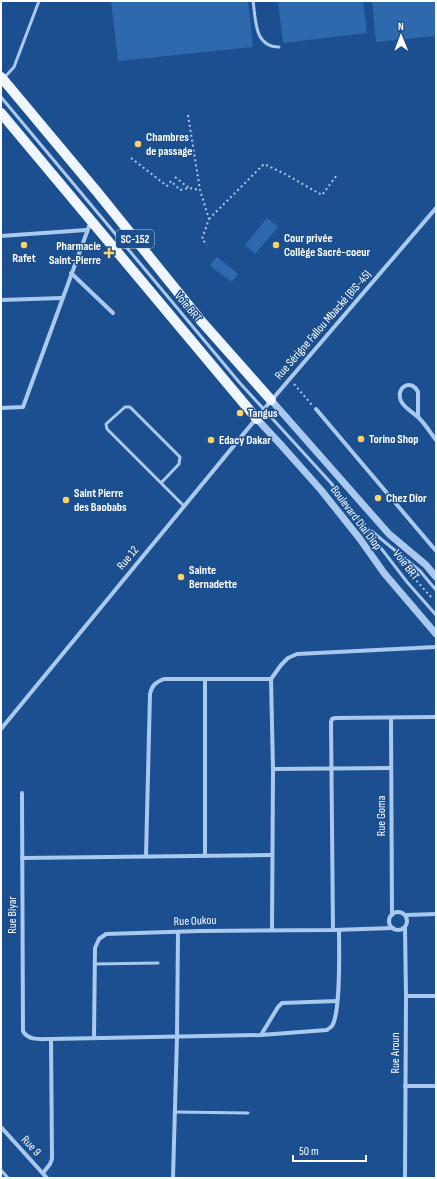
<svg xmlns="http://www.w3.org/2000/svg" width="437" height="1179" font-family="'Sofia Sans Condensed',sans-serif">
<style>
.green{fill:#2e69ad}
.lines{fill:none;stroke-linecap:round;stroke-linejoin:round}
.path{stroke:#a9c9ee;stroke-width:2;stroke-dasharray:2 3;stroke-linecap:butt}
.service{stroke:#a9c9ee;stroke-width:3}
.minor{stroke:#a9c9ee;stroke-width:4}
.tertiary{stroke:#a9c9ee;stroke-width:7}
.primary{stroke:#f0f6ff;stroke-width:10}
.poi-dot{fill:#ffd166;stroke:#1b4f8f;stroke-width:1.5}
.labels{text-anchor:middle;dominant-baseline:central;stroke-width:3;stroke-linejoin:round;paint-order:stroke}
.shield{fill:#1b4f8f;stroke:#bbcadd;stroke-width:1}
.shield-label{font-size:11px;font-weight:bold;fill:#fff}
.poi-label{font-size:12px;font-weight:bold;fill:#fff;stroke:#1b4f8f;text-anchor:start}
.street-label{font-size:12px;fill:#fff;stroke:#1b4f8f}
</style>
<rect width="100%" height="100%" fill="#1b4f8f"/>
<!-- green -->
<g class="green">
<polygon points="111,1 248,1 253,47 118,61"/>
<polygon points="278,1 363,1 367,33 283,43"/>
<polygon points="372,1 436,1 436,36 376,42"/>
<polygon points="267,218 278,227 255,254 245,245"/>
<polygon points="217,257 238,274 232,282 210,266"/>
</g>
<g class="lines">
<!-- path -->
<g class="path">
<polyline points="188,115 200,190 209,219 202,239 207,245"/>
<polyline points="131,158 167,186 171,181 180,190 189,188 200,190"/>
<polyline points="175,177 189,188"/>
<polyline points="209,219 264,164 285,174 322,195 337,175"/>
<polyline points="294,384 312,405"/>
<polyline points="413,577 432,598"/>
</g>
<!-- service -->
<g class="service">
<path d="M253 1C256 20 254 47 279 47"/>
<polyline points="4,78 14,67 39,1"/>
<polyline points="1,97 239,382 331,483 407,582 436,615"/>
<polyline points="161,483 179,464 180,457 130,407 125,407 106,424 107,429 184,506"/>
<polyline points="369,529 420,571 436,590"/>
<polyline points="95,964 158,963"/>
<polyline points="175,1112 248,1113"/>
<polyline points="1,1170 8,1178"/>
</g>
<!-- minor -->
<g class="minor">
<polyline points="1,236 86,230"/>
<polyline points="71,273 113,313"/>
<polyline points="1,300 62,298"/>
<polyline points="1,408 23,407 91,221"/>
<polyline points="316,409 436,551"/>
<path d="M418 417V392C412 378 395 387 401 401 404 408 413 412 419 418 425 424 430 432 436 440"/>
<polyline points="205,679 205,856"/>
<polyline points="391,718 392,915"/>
<polyline points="1,729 264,409 436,208"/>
<polyline points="273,769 391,768"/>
<path d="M22 793 23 1031C28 1041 41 1039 51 1039L261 1035 327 1030C328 1029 331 1027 332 1026 341 1012 339 949 339 930"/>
<path d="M146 856 150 694C152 685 156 682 164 679H271"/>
<polyline points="22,858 272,855"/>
<circle cx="398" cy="921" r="9"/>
<polyline points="406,915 436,914"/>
<polyline points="405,928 406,996 405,1178"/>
<polyline points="272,930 273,769 271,679 281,665 288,658 297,654 436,647"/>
<polyline points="333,930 331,722 332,719 335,718 436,717"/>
<polyline points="406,996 436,996"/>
<polyline points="261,1035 278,1007 282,1003 337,1001"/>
<polyline points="94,1038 95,948 99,939 106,934 200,931 333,930 393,928"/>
<polyline points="405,1086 436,1086"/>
<polyline points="1,1127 47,1178"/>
<polyline points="43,1173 50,1164 52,1159 51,1039"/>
<polyline points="173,1178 177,1037 178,932"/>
</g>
<!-- tertiary -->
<g class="tertiary">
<polyline points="271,400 389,534 426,565 436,577"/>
<polyline points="257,419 282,446 321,490 360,539 384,573 436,634"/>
</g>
<!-- primary -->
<g class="primary">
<polyline points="1,77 98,193 202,322 271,400"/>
<polyline points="1,113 257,419"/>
</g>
</g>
<!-- markers -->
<g class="poi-dot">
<circle cx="138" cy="144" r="4"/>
<circle cx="24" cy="245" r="4"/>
<circle cx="276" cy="245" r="4"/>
<path d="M107 247h4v4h4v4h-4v4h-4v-4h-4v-4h4z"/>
<circle cx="240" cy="413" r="4"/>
<circle cx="361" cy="439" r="4"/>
<circle cx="211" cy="440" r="4"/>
<circle cx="378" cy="498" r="4"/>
<circle cx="66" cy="500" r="4"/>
<circle cx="181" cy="577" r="4"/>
</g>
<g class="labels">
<!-- shield labels -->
<rect class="shield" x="116" y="230" width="38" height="18" rx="3"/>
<g class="shield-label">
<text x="135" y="239">SC-152</text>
</g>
<!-- poi labels -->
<g class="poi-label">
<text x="146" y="137">Chambres<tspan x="146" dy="14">de passage</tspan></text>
<text x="284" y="238">Cour privée<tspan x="284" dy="14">Collège Sacré-coeur</tspan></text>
<text x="101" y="246" text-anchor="end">Pharmacie<tspan x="101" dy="14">Saint-Pierre</tspan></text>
<text x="24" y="258" text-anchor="middle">Rafet</text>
<text x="248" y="413">Tangus</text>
<text x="369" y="439">Torino Shop</text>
<text x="219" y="440">Edacy Dakar</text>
<text x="74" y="493">Saint Pierre<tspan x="74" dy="14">des Baobabs</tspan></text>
<text x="386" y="498">Chez Dior</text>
<text x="189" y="570">Sainte<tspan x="189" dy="14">Bernadette</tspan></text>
</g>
<!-- street labels -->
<g class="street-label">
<text transform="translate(188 307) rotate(50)">Voie BRT</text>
<text transform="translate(323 325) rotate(-49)">Rue Sérigne Fallou Mbacké (BIS-45)</text>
<text transform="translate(356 518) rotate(53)">Boulevard Dial Diop</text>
<text transform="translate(128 558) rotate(-51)">Rue 12</text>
<text transform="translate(406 565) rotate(52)">Voie BRT</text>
<text transform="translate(381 816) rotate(-90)">Rue Goma</text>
<text transform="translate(12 915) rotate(-90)">Rue Biyar</text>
<text transform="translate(195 921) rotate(-2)">Rue Oukou</text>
<text transform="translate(395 1053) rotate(-90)">Rue Aroun</text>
<text transform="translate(31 1146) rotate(48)">Rue 9</text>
</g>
</g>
<!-- border -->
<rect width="437" height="1179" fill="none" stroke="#ffffff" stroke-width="4"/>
<!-- north arrow -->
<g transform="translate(401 36) rotate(359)" stroke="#1b4f8f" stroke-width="3" paint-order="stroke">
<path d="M0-3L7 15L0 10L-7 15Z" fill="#ffffff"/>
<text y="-6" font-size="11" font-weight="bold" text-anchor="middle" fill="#ffffff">N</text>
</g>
<!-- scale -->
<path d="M293 1155v6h73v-6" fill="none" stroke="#ffffff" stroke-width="2"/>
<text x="299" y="1155" font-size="12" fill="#ffffff" stroke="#1b4f8f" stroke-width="3" paint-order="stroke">50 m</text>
</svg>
